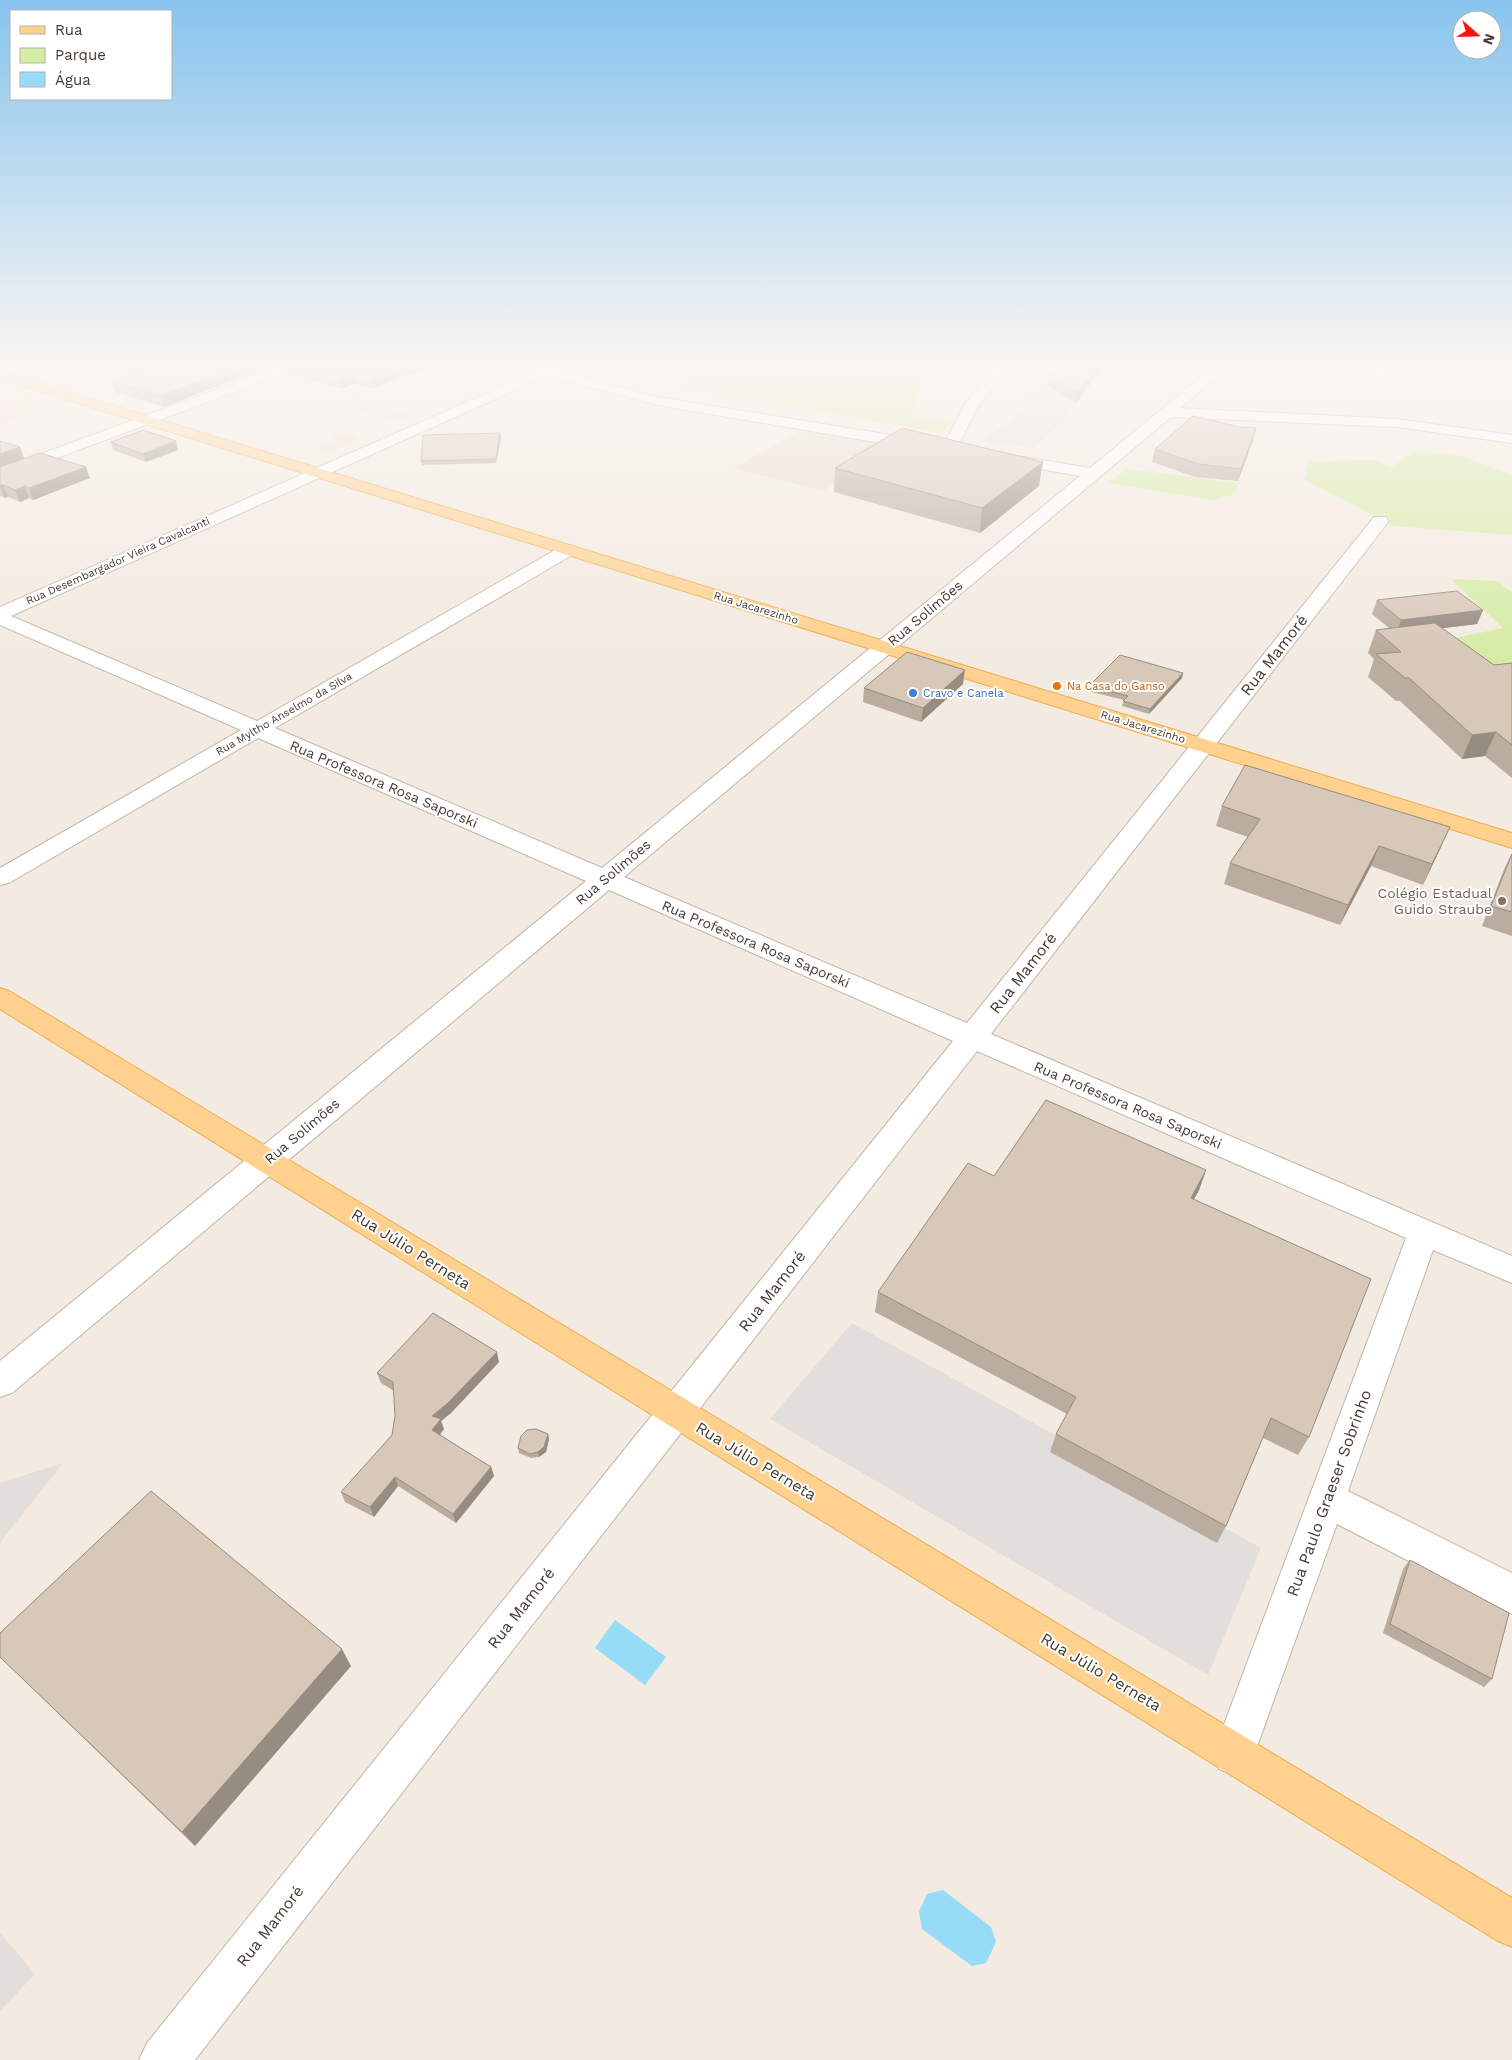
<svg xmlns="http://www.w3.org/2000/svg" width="1512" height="2060" viewBox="0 0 1512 2060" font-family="'Work Sans',sans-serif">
	<rect width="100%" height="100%" fill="#f3ebe1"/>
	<path fill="#e7dccf" d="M 803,429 L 844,437 L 891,445 L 823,491 L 734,468 Z"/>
	<g fill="#eedfc9">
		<path d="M 24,398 L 52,405 L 0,426 L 0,408 Z"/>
		<path d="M 354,398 L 414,414 L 399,421 L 337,405 Z"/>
		<path d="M 343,432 L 360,438 L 329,452 L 318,448 L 335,440 L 333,437 Z"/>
	</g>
	<g fill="#d5eca5">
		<path d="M 713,363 L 930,363 L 910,417 L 955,420 L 941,433 L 663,384 L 682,380 Z"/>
		<path d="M 1415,451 L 1462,456 L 1512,475 L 1512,535 L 1395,526 L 1304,480 L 1309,461 L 1373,460 L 1391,468 Z"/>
		<path d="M 1127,469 L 1238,483 L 1235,494 L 1212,500 L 1108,483 Z"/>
		<path d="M 1451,579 L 1497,581 L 1512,592 L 1512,685 L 1426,644 L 1503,628 Z"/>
	</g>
	<g fill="#e2dedb">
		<path d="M 1039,387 L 1050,388 L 1078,400 L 1063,421 L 1035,448 L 982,441 L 1010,421 Z"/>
		<path d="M 852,1323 L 1261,1548 L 1208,1675 L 770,1419 Z"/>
		<path d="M 63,1463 L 2,1540 L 0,1544 L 0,1483 Z"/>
		<path d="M 0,1933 L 35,1974 L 0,2011 Z"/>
	</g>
	<g fill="#96dbf7">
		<path d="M 615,1620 L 666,1657 L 645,1685 L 595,1648 Z"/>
		<path d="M 943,1890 L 991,1927 L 996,1942 L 986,1963 L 972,1966 L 922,1929 L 919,1912 L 927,1894 Z"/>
	</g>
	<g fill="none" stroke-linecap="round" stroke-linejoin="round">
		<g stroke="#c1b5a6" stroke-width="2">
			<g id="minor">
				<path d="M 289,363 L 307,363 L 305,366 L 0,479 L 0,469 Z"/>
				<path d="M 508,363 L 527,363 L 545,367 L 556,363 L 572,363 L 571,366 L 559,371 L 657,397 L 922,440 L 927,442 L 930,445 L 927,448 L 922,450 L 657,405 L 547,376 L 11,616 L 257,721 L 562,546 L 568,545 L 574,546 L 577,550 L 574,554 L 275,728 L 602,868 L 1080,476 L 1001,462 L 998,459 L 1001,456 L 1006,454 L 1090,468 L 1218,363 L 1233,363 L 1180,408 L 1397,419 L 1512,435 L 1512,443 L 1397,427 L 1171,417 L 624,877 L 967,1023 L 1374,517 L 1386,517 L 1388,521 L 1386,525 L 991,1034 L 1512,1256 L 1512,1283 L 1433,1250 L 1348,1491 L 1512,1573 L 1512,1614 L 1337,1524 L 1249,1769 L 1234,1775 L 1219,1769 L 1213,1754 L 1406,1238 L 977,1051 L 195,2060 L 139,2060 L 147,2043 L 953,1041 L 609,890 L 12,1393 L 0,1397 L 0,1361 L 586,881 L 258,738 L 9,883 L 0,885 L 0,868 L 241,730 L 0,625 L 0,607 L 533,373 L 509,366 Z"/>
				<path d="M 998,363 L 1012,363 L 979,405 L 954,453 L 944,453 L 941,450 L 965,404 Z"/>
				<path d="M 1266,363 L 1316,363 L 1417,371 L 1512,369 L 1512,377 L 1417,379 L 1273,367 Z"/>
			</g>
		</g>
		<g stroke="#efad52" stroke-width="2">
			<g id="major">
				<path d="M 0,371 L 1512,833 L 1512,848 L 0,379 Z"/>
				<path d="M 0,988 L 9,991 L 1512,1898 L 1512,1947 L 1496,1940 L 0,1009 Z"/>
			</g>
		</g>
		<use href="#minor" fill="#fff" fill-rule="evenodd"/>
		<use href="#major" fill="#ffd18e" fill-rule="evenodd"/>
	</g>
	<g fill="#baac9e">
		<path d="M 100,363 L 285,363 L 269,368 L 265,367 L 164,407 L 114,392 L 111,381 L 133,374 L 101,365 Z"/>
		<path d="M 287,363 L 440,363 L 372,388 L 356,383 L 342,389 L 289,374 Z"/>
		<path d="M 1068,363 L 1108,363 L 1093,380 L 1076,403 L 1047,386 L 1048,376 L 1061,368 L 1061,366 Z"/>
		<path d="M 1240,427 L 1256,428 L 1253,440 L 1238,481 L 1195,477 L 1152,462 L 1155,449 Z"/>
		<path d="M 501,437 L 496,463 L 422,465 L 421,461 Z"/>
		<path d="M 0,441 L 24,458 L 90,478 L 33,500 L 29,498 L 20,502 L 8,497 L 5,498 L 0,496 Z"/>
		<path d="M 176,441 L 178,450 L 146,462 L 113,450 L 111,442 Z"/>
		<path d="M 835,468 L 1039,486 L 980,533 L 834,492 Z"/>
		<path d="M 1377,600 L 1483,610 L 1477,624 L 1442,628 L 1494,665 L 1512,663 L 1512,778 L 1485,756 L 1462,759 L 1400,701 L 1396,701 L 1368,677 L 1374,659 L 1368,653 L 1376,630 L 1389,628 L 1372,614 Z"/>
		<path d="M 1183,673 L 1182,678 L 1149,714 L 1122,706 L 1124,700 L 1088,691 L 1089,686 Z"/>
		<path d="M 963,684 L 921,722 L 863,702 L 864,688 Z"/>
		<path d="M 1222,806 L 1441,847 L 1423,885 L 1371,866 L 1340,925 L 1224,884 L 1230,863 L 1248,837 L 1216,826 Z"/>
		<path d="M 1512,853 L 1512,936 L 1482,926 L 1505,867 Z"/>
		<path d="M 1206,1170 L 1199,1190 L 1194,1199 L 1309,1437 L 1298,1455 L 1263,1438 L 1226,1526 L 1217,1543 L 1050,1452 L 1056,1434 L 1067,1414 L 875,1312 L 878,1292 L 994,1176 Z"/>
		<path d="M 499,1362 L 451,1413 L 441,1421 L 444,1429 L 440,1435 L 491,1467 L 494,1476 L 456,1523 L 398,1486 L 374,1517 L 345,1502 L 341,1492 L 392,1435 L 395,1416 L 394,1391 L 381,1383 L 377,1373 Z"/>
		<path d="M 548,1434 L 549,1439 L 546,1452 L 539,1457 L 531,1458 L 519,1453 L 518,1448 Z"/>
		<path d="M 1410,1560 L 1492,1679 L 1484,1687 L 1383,1633 L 1403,1569 Z"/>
		<path d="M 0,1633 L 351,1666 L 195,1846 L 0,1657 Z"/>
	</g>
	<g fill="#978c81">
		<path d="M 249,363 L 264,363 L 265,367 L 164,407 L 161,396 Z"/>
		<path d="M 267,363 L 285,363 L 269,368 Z"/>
		<path d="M 403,363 L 440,363 L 372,388 L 370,375 Z"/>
		<path d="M 1101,363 L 1108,363 L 1093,380 L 1076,403 L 1078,393 L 1095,370 Z"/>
		<path d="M 353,370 L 356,383 L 342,389 L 339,375 Z"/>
		<path d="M 1256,428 L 1253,440 L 1238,481 L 1241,469 Z"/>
		<path d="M 500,433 L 501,437 L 496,463 L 496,459 Z"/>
		<path d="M 176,441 L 178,450 L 146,462 L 143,454 Z"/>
		<path d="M 20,447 L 24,458 L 0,467 L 0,454 Z"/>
		<path d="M 1043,462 L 1039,486 L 980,533 L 982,508 Z"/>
		<path d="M 86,467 L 90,478 L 33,500 L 29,488 Z"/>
		<path d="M 3,485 L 8,497 L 5,498 L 0,486 Z"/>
		<path d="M 25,486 L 29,498 L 20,502 L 15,490 Z"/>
		<path d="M 1483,610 L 1477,624 L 1396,634 L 1401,620 Z"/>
		<path d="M 965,670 L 963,684 L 921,722 L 923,708 Z"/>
		<path d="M 1183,673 L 1182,678 L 1149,714 L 1150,709 Z"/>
		<path d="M 1496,732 L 1485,756 L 1462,759 L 1472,735 Z"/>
		<path d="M 1450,827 L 1441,847 L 1423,885 L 1432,864 Z"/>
		<path d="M 1379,846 L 1371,866 L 1340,925 L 1348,905 Z"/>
		<path d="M 1206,1170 L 1199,1190 L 1184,1218 L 1191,1198 Z"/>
		<path d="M 497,1352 L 499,1362 L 451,1413 L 441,1421 L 444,1429 L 435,1440 L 432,1430 L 432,1416 Z"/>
		<path d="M 548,1434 L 549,1439 L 546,1452 L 539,1457 L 538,1452 Z"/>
		<path d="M 491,1467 L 494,1476 L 456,1523 L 453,1514 Z"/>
		<path d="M 395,1477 L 398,1486 L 374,1517 L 370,1507 Z"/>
		<path d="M 342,1649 L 351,1666 L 195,1846 L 182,1832 Z"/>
	</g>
	<g fill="#d8c8b8" stroke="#978c81">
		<path d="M 126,363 L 249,363 L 161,396 L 111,381 L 144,370 L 132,367 L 137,365 Z"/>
		<path d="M 293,363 L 403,363 L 370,375 L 353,370 L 339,375 Z"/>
		<path d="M 1068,363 L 1101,363 L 1095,370 L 1078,393 L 1048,376 L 1062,368 L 1061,366 Z"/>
		<path d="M 1193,416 L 1240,427 L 1256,428 L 1241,469 L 1198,464 L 1155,449 Z"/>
		<path d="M 902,428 L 1043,462 L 982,508 L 835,468 Z"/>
		<path d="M 143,430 L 176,441 L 143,454 L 111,442 Z"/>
		<path d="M 500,433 L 496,459 L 421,461 L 423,435 Z"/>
		<path d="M 0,441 L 20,447 L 0,454 Z"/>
		<path d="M 40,453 L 86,467 L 29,488 L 25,486 L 15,490 L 3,485 L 0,486 L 0,467 Z"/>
		<path d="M 1457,591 L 1483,610 L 1401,620 L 1377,600 Z"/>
		<path d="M 1435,623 L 1494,665 L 1512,663 L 1512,745 L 1496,732 L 1472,735 L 1409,678 L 1405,678 L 1376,654 L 1401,652 L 1376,630 Z"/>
		<path d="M 907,652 L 965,670 L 923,708 L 864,688 Z"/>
		<path d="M 1120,655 L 1183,673 L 1150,709 L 1123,701 L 1128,696 L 1089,686 Z"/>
		<path d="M 1245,765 L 1450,827 L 1432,864 L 1379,846 L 1348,905 L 1230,863 L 1260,819 L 1222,806 Z"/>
		<path d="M 1512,854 L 1512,912 L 1491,906 Z"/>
		<path d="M 1046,1100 L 1206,1170 L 1191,1198 L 1371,1279 L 1309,1437 L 1271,1418 L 1226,1526 L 1056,1434 L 1076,1397 L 878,1292 L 968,1163 L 994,1176 Z"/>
		<path d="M 433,1313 L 497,1352 L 448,1403 L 432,1416 L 441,1419 L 432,1430 L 491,1467 L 453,1514 L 395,1477 L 370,1507 L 341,1492 L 392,1435 L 395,1416 L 393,1382 L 377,1373 Z"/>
		<path d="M 536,1429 L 548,1434 L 544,1447 L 538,1452 L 530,1454 L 518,1448 L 521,1436 L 527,1430 Z"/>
		<path d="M 151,1491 L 342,1649 L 182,1832 L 0,1657 L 0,1633 Z"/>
		<path d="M 1410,1560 L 1509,1613 L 1492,1679 L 1390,1624 Z"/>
	</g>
	<linearGradient id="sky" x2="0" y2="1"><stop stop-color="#87c4ee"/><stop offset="0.56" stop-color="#faf6f2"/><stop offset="1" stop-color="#faf6f2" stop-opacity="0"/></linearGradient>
	<rect width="1512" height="651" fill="url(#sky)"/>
	<circle fill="#e8710a" stroke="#fff" stroke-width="2" cx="1057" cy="686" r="5"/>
	<circle fill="#3f7fe0" stroke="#fff" stroke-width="2" cx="913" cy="693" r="5"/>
	<circle fill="#8d6e63" stroke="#fff" stroke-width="2" cx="1502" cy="901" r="5"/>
	<g text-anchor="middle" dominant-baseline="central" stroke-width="4" stroke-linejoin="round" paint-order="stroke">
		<g font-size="11" fill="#443b31" stroke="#fff">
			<text transform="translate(118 561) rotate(-24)">Rua Desembargador Vieira Cavalcanti</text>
			<text transform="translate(756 608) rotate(17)">Rua Jacarezinho</text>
			<text transform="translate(284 714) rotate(-30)">Rua Myltho Anselmo da Silva</text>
			<text transform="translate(1143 727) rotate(17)">Rua Jacarezinho</text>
		</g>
		<g font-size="11" fill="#c56008" stroke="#fff" text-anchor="start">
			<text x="1067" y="686">Na Casa do Ganso</text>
		</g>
		<g font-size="11" fill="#366cbe" stroke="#fff" text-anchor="start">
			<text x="923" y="693">Cravo e Canela</text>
		</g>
		<g font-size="14" fill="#443b31" stroke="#fff">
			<text transform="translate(925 613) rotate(-40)">Rua Solimões</text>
			<text transform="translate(384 784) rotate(23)">Rua Professora Rosa Saporski</text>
			<text transform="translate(613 872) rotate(-40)">Rua Solimões</text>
			<text transform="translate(756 944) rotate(23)">Rua Professora Rosa Saporski</text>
			<text transform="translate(1128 1105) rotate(23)">Rua Professora Rosa Saporski</text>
			<text transform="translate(302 1131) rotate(-40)">Rua Solimões</text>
		</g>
		<g font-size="14" fill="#785e54" stroke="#fff" text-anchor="end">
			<text x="1492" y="893">Colégio Estadual<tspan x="1492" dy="16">Guido Straube</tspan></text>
		</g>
		<g font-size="16" fill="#443b31" stroke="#fff">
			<text transform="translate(1274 655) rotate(-52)">Rua Mamoré</text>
			<text transform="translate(1023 973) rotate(-52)">Rua Mamoré</text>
			<text transform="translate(411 1249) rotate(32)">Rua Júlio Perneta</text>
			<text transform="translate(772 1291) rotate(-52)">Rua Mamoré</text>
			<text transform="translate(756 1461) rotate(31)">Rua Júlio Perneta</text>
			<text transform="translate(1329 1493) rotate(-70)">Rua Paulo Graeser Sobrinho</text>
			<text transform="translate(521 1608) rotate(-52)">Rua Mamoré</text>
			<text transform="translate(1101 1672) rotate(31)">Rua Júlio Perneta</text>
			<text transform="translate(270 1926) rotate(-52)">Rua Mamoré</text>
		</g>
	</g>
	<rect x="10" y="10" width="162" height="90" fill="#ffffff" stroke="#b4b1ad"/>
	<rect x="20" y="26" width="25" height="8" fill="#ffd18e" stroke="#b4b1ad"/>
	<text x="55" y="35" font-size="15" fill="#443b31">Rua</text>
	<rect x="20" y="48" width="25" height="15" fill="#d5eca5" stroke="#b4b1ad"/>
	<text x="55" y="60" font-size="15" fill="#443b31">Parque</text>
	<rect x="20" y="72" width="25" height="15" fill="#96dbf7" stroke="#b4b1ad"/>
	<text x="55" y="85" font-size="15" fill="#443b31">Água</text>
	<g transform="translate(1477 35) rotate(110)"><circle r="24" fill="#ffffff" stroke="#b4b1ad"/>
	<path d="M0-4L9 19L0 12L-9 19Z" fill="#ff120c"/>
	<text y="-8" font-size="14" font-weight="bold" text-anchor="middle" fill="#443b31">N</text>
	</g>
</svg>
